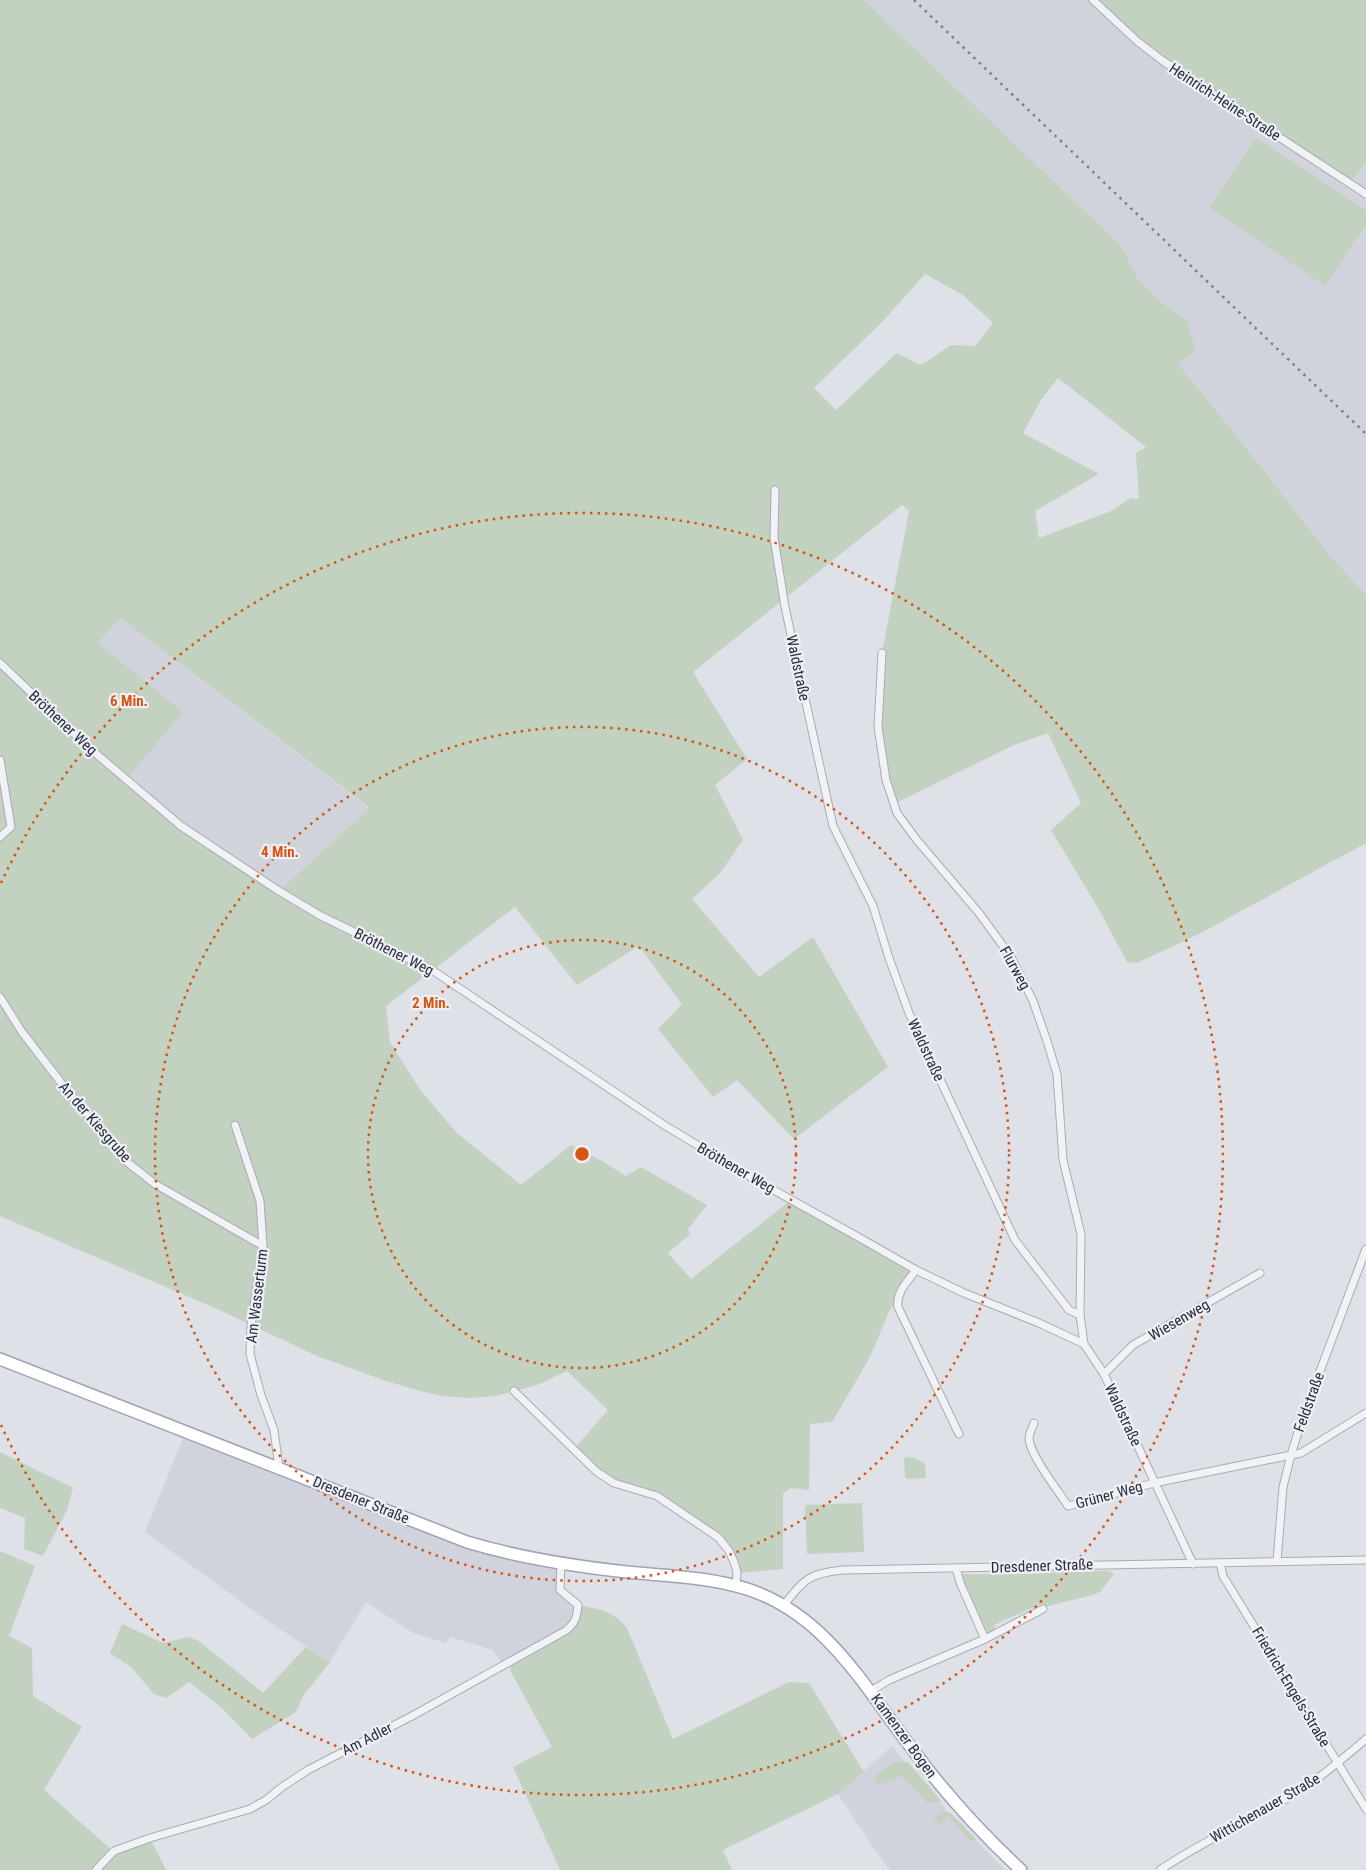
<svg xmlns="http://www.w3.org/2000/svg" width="1366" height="1870" viewBox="0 0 1366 1870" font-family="'Roboto Condensed',sans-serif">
	<rect width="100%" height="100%" fill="#dfe1e8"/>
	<g fill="#d1d3dc">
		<path d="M 864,0 L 1092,0 L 1349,183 L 1366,162 L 1366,595 L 1332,558 L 1237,436 L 1178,364 L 1196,350 L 1187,321 L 1156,298 L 1138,279 L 1124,251 L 1113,238 Z"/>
		<path d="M 120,618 L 370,809 L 279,891 L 181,826 L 126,780 L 98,643 Z"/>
		<path d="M 185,1433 L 439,1533 L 561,1565 L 559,1590 L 578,1605 L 572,1626 L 503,1665 L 493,1650 L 451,1637 L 445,1643 L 413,1633 L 366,1602 L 330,1662 L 265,1619 L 145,1532 Z"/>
		<path d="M 892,1746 L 948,1812 L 1005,1870 L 890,1870 L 880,1857 L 838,1794 Z"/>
	</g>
	<g fill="#c2d1c0" fill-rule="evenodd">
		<path d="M 0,0 L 864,0 L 1113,238 L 1124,251 L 1138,279 L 1156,298 L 1187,321 L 1196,350 L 1178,364 L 1237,436 L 1332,558 L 1366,595 L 1366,843 L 1199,934 L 1137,963 L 1127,962 L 1101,913 L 1051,830 L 1081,803 L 1048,733 L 1014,745 L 894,804 L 878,727 L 882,653 L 909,511 L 902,505 L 693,672 L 747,759 L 715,785 L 743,840 L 720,873 L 692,899 L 759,977 L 813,937 L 888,1067 L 794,1139 L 737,1080 L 713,1097 L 658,1029 L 682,1004 L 639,946 L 577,985 L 515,907 L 386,1006 L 390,1042 L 421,1091 L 456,1132 L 521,1185 L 571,1145 L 604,1162 L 626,1176 L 641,1167 L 707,1205 L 688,1229 L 690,1234 L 668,1253 L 691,1279 L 791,1200 L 916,1270 L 897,1303 L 891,1307 L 869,1359 L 832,1422 L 810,1424 L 809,1490 L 791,1488 L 783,1494 L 783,1569 L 737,1573 L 719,1538 L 657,1496 L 614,1483 L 574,1449 L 608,1410 L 567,1371 L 537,1385 L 496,1396 L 468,1398 L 443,1396 L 420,1391 L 383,1380 L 317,1356 L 215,1308 L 0,1216 ZM 925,274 L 963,295 L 993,323 L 975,346 L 951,345 L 921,365 L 897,353 L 836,410 L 814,388 L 883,321 ZM 1058,378 L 1146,447 L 1136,453 L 1139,499 L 1131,498 L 1109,512 L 1039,538 L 1035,511 L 1099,474 L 1023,433 L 1041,400 ZM 120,618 L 370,808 L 279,891 L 181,826 L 126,780 L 183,712 L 98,643 Z"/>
		<path d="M 1093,0 L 1366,0 L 1366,162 L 1349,183 L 1163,61 Z"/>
		<path d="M 1256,138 L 1366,211 L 1366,224 L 1325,286 L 1209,208 Z"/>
		<path d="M 0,1452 L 73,1488 L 67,1510 L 43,1556 L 24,1549 L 25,1518 L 0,1508 Z"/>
		<path d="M 906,1457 L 915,1458 L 925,1464 L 926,1476 L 925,1478 L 909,1479 L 905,1477 L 904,1459 Z"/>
		<path d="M 862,1503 L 864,1552 L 807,1554 L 805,1505 Z"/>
		<path d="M 0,1551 L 35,1566 L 9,1636 L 32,1648 L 33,1696 L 82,1727 L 44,1790 L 114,1852 L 150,1838 L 166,1870 L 0,1870 Z"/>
		<path d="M 1109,1571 L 1114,1574 L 1101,1591 L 1096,1594 L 1044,1607 L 1041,1604 L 994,1625 L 996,1630 L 991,1633 L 987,1633 L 966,1587 L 962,1574 C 1011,1575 1060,1572 1109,1571 Z"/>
		<path d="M 578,1605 C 600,1609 613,1611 627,1628 L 673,1739 L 789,1682 L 809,1683 L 864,1772 L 838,1794 L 723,1850 L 732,1870 L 560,1870 L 513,1767 L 552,1747 L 510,1670 L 511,1661 L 572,1626 Z"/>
		<path d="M 122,1624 L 163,1643 L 188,1637 L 199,1641 L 263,1693 L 306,1647 L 330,1662 L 303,1696 L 296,1712 L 252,1739 L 223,1709 L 189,1682 L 166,1698 L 154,1694 L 131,1667 L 110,1653 Z"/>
		<path d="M 902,1762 L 908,1762 L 941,1801 L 927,1803 L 902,1776 L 880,1784 L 875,1781 L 876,1775 L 893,1763 Z"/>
		<path d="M 945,1812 L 951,1813 L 976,1839 L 971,1842 L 948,1816 L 939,1824 L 933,1817 Z"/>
	</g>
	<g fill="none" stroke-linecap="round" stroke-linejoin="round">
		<g stroke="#a8abb5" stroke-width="9">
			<g id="minor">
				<path d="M 1093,0 L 1137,41 L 1163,61 L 1366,194"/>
				<path d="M 775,490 L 774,538 L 785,607 L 833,826 L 873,906 L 889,958 L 909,1013 L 1015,1240 L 1069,1310 L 1080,1315 L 1084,1344 L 1104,1374 L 1193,1564"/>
				<path d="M 882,653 L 878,727 L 886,780 L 897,813 L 916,839 L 979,913 L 1011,957 L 1033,1001 L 1047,1041 L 1057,1074 L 1063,1160 L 1081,1234 L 1080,1315"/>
				<path d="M 0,663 L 87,746 L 181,826 L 279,891 L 321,916 L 432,970 L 664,1125 L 752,1178 L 860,1238 L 916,1270 L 964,1293 L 1039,1323 L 1084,1344"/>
				<path d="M 0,760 L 11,827 L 0,837"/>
				<path d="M 0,997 L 22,1032 L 62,1084 L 127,1162 L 155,1184 L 263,1246"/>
				<path d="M 235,1125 L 260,1201 L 263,1246 L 251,1325 L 250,1354 L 261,1395 L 274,1430 L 279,1468"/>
				<path d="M 916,1270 C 908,1281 896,1292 898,1307 L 959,1434"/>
				<path d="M 1104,1374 L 1133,1345 L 1260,1273"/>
				<path d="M 514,1391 L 597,1472 L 614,1483 L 657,1496 L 719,1538 L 729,1551 L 734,1562 L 737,1572 L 736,1586"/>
				<path d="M 1034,1423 C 1033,1427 1029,1433 1029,1438 C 1029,1454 1059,1492 1068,1506 L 1154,1483 L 1301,1453 L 1366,1413"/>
				<path d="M 1277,1561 L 1283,1487 L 1291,1455 L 1302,1419 L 1366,1249"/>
				<path d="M 1220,1563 L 1223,1576 L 1366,1809"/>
				<path d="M 956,1569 L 961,1585 L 985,1639"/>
				<path d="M 784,1605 C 804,1579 810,1573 843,1570 L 1366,1560"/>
				<path d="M 871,1691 L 889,1680 L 985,1639 L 1043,1609"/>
				<path d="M 96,1870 L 114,1851 L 150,1838 L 250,1809 L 266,1800 L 282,1787 L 308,1770 L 412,1716 L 565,1631 C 575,1624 577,1617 578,1605 L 560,1590 L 561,1564"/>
				<path d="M 1160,1870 C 1204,1840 1254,1819 1299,1791 C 1323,1776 1345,1757 1366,1739"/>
			</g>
		</g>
		<g stroke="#9ea4b3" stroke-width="14">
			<path id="primary" d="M 0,1359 L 467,1542 C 520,1558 572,1566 627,1572 C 668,1576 711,1577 750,1590 C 826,1616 864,1686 910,1746 C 943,1791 980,1832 1021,1870"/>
		</g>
		<use href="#minor" stroke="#f1f2f6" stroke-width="7"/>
		<use href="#primary" stroke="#fff" stroke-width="11"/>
		<path stroke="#787e91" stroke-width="2.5" stroke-dasharray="2.5 5" stroke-linecap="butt" d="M 914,0 L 1366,434"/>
	</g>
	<g fill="none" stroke="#d55511" stroke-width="2.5" stroke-dasharray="2.5 5">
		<circle cx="582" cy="1154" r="214"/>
		<circle cx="582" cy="1154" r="427"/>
		<path d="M1 883A641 641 0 1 1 1 1425"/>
	</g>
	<g text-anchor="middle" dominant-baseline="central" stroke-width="4.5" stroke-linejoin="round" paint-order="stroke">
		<g font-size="15" fill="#282d3e" stroke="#eef0f5">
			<text transform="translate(1225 102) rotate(33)">Heinrich-Heine-Straße</text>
			<text transform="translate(798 668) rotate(78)">Waldstraße</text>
			<text transform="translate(63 723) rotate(43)">Bröthener Weg</text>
			<text transform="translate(394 952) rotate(27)">Bröthener Weg</text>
			<text transform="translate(1015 968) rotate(61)">Flurweg</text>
			<text transform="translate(926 1050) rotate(65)">Waldstraße</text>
			<text transform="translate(95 1122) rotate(49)">An der Kiesgrube</text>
			<text transform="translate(736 1168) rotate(30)">Bröthener Weg</text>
			<text transform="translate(257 1296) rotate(-83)">Am Wasserturm</text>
			<text transform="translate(1179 1320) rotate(-30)">Wiesenweg</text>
			<text transform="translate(1309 1402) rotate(-70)">Feldstraße</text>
			<text transform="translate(1123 1415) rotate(65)">Waldstraße</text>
			<text transform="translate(1109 1495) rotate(-15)">Grüner Weg</text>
			<text transform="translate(361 1500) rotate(22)">Dresdener Straße</text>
			<text transform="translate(1042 1566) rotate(-2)">Dresdener Straße</text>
			<text transform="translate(1291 1687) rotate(59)">Friedrich-Engels-Straße</text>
			<text transform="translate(904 1736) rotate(54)">Kamenzer Bogen</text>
			<text transform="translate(367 1739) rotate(-27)">Am Adler</text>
			<text transform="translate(1265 1808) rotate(-30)">Wittichenauer Straße</text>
		</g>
	</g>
	<circle cx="582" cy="1154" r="8" fill="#d55511" stroke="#eef0f5" stroke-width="2.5"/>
	<g font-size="15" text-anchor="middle" font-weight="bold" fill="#d55511" stroke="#eef0f5" stroke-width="4.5" stroke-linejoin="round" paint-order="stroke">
		<text x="129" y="706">6 Min.</text>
		<text x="280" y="857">4 Min.</text>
		<text x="431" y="1008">2 Min.</text>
	</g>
</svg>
